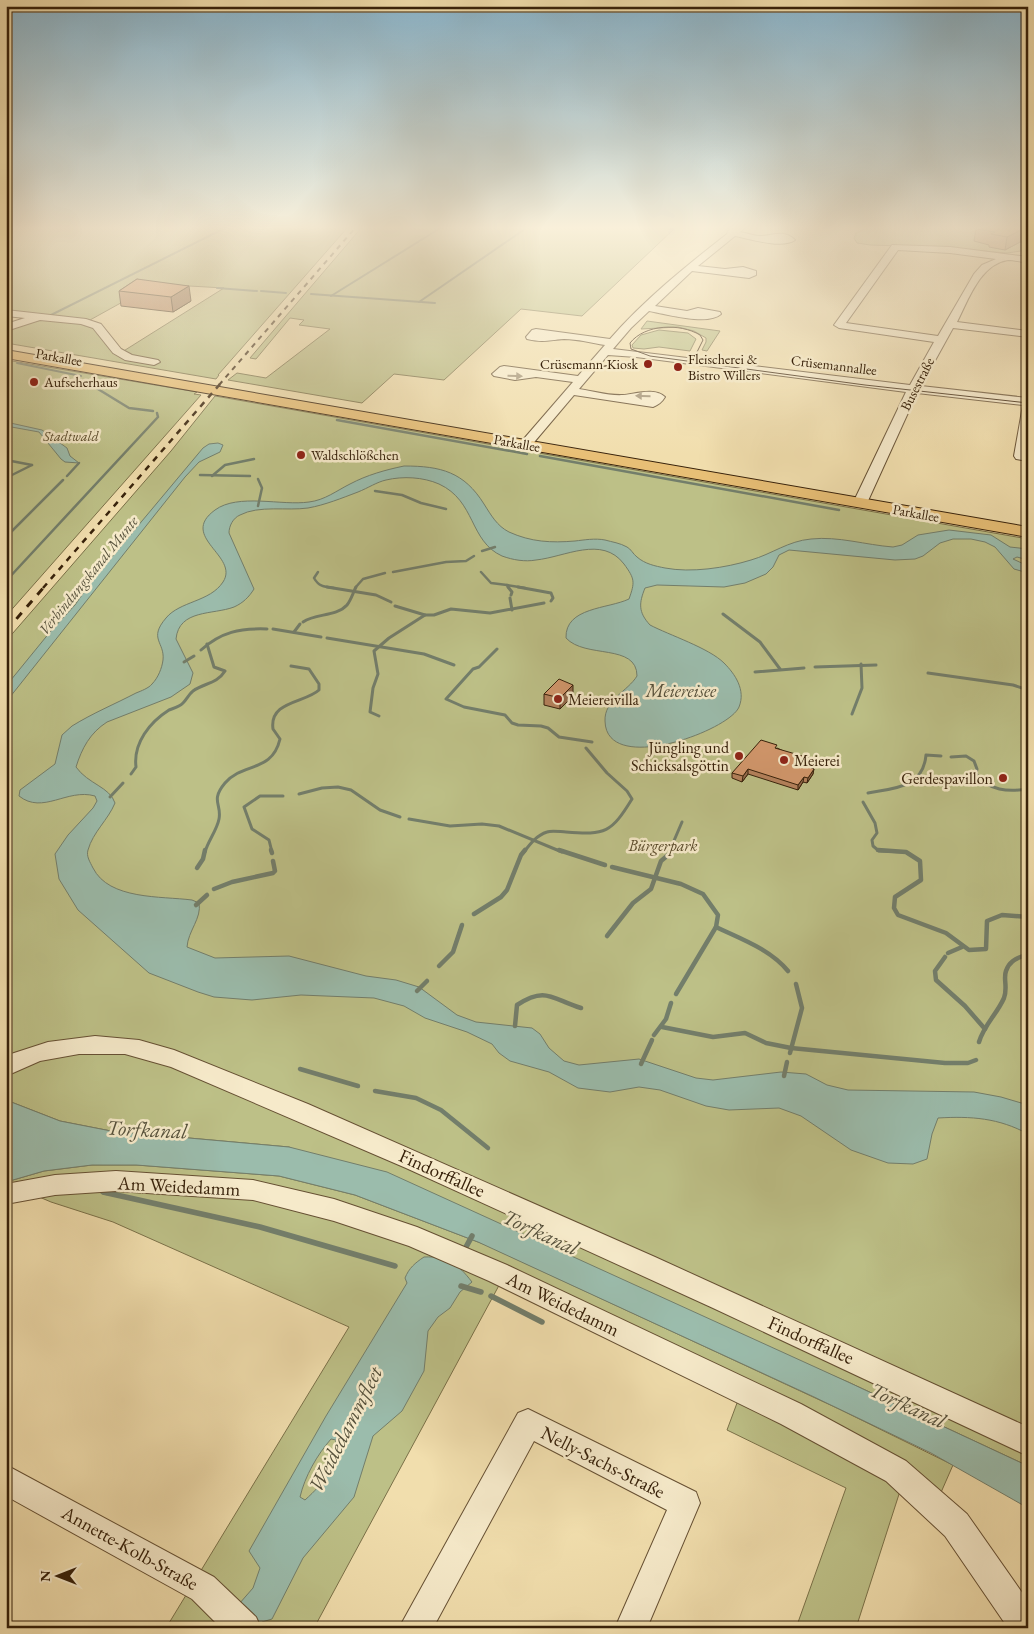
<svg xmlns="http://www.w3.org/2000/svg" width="1034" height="1634" viewBox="0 0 1034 1634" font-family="'EB Garamond',serif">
	<rect width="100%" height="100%" fill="#f1dead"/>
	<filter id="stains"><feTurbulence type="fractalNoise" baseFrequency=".004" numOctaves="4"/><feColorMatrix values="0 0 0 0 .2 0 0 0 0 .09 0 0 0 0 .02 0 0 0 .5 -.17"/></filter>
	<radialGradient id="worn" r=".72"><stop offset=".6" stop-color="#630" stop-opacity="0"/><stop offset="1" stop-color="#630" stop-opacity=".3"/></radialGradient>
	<g fill="#bdc087" stroke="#7a7048">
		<path d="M 6,227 L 348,227 L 218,375 L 219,375 L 216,379 L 6,343 L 6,331 L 36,321 L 52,319 L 78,322 L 95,329 L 113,351 L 127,359 L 154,364 L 158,361 L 131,357 L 122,352 L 224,288 L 155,284 L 90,320 L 6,312 Z"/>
		<path d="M 362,227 L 657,227 L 674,229 L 582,316 L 521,309 L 444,380 L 394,374 L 362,403 L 228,380 L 237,373 L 266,378 L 330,329 L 299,325 L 304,320 L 290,318 L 256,359 L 250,358 Z"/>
		<path d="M 869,227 L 1028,227 L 1028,250 L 1007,253 L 935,247 L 870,245 L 857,243 L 854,238 L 856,233 Z"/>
		<path d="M 647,321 L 720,331 L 707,351 L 702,350 L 706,342 L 706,338 L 694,331 L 678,327 L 641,329 Z"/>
		<path d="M 659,330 L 688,333 L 696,339 L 690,351 L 659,347 L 644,349 L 633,348 L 632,345 L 641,335 Z"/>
		<path d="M 6,360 L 197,392 L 194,394 L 201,395 L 6,616 Z"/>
		<path d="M 215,396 L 1028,539 L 1028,1466 L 848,1382 L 289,1147 L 111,1131 L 60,1121 L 6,1100 L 6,641 L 171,451 Z"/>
		<path d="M 92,1165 L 137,1165 L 279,1176 L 355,1195 L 486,1245 L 839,1409 L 953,1465 L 939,1497 L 506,1270 L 252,1187 L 6,1190 L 6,1182 L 44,1171 Z"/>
		<path d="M 113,1187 L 256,1198 L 325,1213 L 503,1278 L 314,1628 L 166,1628 L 349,1327 L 113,1222 L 51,1202 L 30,1193 Z"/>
		<path d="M 740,1395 L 901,1488 L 856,1628 L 796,1628 L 846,1488 L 727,1430 Z"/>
	</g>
	<g fill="#9bbcac" stroke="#737e6b" fill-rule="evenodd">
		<path d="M 6,422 L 42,430 L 67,448 L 70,456 L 79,463 L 65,462 L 61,459 L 39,432 L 6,426 Z"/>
		<path d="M 218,443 L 223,445 L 220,452 L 199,462 L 185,477 L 6,702 L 6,686 L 50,632 L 75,605 L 91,582 L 203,448 L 209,444 Z"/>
		<path d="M 404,466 C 441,466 464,472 484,504 C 491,515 497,526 509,532 C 531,542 551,543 575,541 C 584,540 595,538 605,540 C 612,542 620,543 627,547 C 631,549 633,554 637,557 C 645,564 655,566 665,568 C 691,573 725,568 751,560 C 772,554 788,541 811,539 C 838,536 866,545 893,547 L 902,545 L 918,535 L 949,530 L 991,535 L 1010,547 L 1028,549 L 1028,560 L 1017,557 L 1013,559 L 1028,566 L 1028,573 L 1014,569 L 995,547 L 985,542 L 971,539 L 953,539 L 940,543 L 923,556 L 915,559 L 895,560 L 789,550 L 779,555 L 773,567 L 766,574 L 745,583 L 724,587 L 657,585 L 645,588 C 639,603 638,612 650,625 C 669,635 709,648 724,663 C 735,674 746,690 739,707 C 729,731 606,776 605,721 C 604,700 628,691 637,676 C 637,643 585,659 566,638 C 565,607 608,609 629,599 C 635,582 635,579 624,564 C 602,535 565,557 536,560 C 525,562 513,560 502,556 C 469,541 476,501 439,484 C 423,477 403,476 386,480 C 377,482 368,488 358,492 C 342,498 325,505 308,508 C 287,511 259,505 240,515 C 233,518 229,526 229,533 L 254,589 C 249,597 243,603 234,607 C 213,615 179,609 176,639 L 193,673 L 190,684 L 171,697 L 107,722 C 90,733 82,748 76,767 C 88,784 110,787 115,803 C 108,820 93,832 88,850 C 86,856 90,862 93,868 C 109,900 161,896 192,900 L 199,903 C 202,918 188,931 187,947 L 215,958 L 289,956 L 366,976 L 396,980 L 419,987 L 457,1015 L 476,1022 L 532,1028 L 540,1034 L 549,1048 L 564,1061 L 579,1065 L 639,1059 L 696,1078 L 713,1080 L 781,1072 L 806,1074 L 827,1085 L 848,1090 L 974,1092 L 1001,1097 L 1028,1105 L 1028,1134 C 999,1118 971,1116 938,1118 L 932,1134 L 927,1159 L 913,1164 L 888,1163 L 851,1150 L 801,1116 L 779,1108 L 729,1110 L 706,1106 L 660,1090 L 639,1087 L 610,1092 L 578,1088 L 549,1072 L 510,1061 L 499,1053 L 492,1044 L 467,1032 L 425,1018 L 404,1006 L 374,998 L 301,995 L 252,1000 L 214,997 L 198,992 L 149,973 L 78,910 L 59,879 L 55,854 L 68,835 L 93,808 L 97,801 L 95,796 C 67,788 43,815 19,796 L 20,790 L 55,764 L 62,735 L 72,726 C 93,713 115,704 136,693 C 141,691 149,688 152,684 C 158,678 162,668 163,660 C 165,642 148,639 166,618 C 180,601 210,602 223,582 C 240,556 178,537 215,510 C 238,493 282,506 309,502 C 325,500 336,491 350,484 C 367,475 385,470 404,466 Z"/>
		<path d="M 6,1100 L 60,1121 L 111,1131 L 289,1147 L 387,1172 L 848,1382 L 1028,1466 L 1028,1508 L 931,1453 L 812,1396 L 478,1242 L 355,1195 L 279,1176 L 136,1165 L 92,1165 L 44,1171 L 6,1182 Z"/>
		<path d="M 424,1257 C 448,1256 458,1264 472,1282 L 460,1292 L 450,1308 L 438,1317 L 428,1331 L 424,1371 L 402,1411 L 373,1436 L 354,1497 L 303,1558 L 272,1619 L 262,1622 L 258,1628 L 218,1628 L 253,1588 L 260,1568 L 249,1551 L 326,1416 L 407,1283 L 405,1278 C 409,1268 415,1263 424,1257 ZM 331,1439 L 336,1440 C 334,1469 325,1482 305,1500 L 300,1497 C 305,1476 317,1455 331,1439 Z"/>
	</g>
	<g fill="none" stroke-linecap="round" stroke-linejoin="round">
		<g stroke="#737e6b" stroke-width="2">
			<path d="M 655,227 L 671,229"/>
			<path d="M 217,288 L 257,291"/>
			<path d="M 261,291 L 286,293"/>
			<path d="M 311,294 L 435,303"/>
			<path d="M 331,296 L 442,227"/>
			<path d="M 419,302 L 525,229"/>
			<path d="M 51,315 L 227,227"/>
			<path d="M 17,363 L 81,376"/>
		</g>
		<g stroke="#737e6b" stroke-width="2.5">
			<path d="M 93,386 L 129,408 L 153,411"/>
			<path d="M 337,420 L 527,454"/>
			<path d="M 540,456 L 839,510"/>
			<path d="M 6,460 L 32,465"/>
			<path d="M 200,475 L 250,476"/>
			<path d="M 67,476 L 79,463"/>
			<path d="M 212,476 L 225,465 L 254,459"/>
			<path d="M 6,478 L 32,465"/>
			<path d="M 258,479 L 262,488 L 258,506"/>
			<path d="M 375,491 L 402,495 L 421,503 L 446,509"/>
			<path d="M 6,537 L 63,480"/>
			<path d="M 482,551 L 495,547"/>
			<path d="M 318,572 L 314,578 C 319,587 325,587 334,588"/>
			<path d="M 393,572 L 446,562 L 466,561 L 474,556"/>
			<path d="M 481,572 L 491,583 L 507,585 L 509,588"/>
			<path d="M 6,581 L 158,417 L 157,413"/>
			<path d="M 507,585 L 525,588"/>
			<path d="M 355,588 L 363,579 L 385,573"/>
		</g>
		<g stroke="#737e6b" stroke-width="3">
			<path d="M 327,587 L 376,595 L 391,602"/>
			<path d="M 508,587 L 512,592 L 511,595"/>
			<path d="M 518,587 L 551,593 L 553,598 L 551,601"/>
			<path d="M 510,598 L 512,610"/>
			<path d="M 395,606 L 425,615"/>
			<path d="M 723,614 L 760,642 L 780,669"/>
			<path d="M 303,622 C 316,613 336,617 347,605 C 351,600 353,593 356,587"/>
			<path d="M 273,629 L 321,637"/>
			<path d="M 294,632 L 300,624"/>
			<path d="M 327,638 L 424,654 L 454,665"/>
			<path d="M 497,649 L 479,667 L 473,669 L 446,699 L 464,707 L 505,715 L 512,723 L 518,725 L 541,726 L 548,728 L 559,737 L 592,742"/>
			<path d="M 201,650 C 221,632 240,628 267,629"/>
			<path d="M 184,662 L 194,656"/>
			<path d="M 815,667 L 876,665"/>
			<path d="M 755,672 L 804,668"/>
			<path d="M 928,673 L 1013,685 L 1028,690"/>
			<path d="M 852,714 L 862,688 L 861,664"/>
			<path d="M 379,716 L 370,712 L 373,688 L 378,674 L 374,651 L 389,638 L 425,615 L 434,615 L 451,609 L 490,613 L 544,603"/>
			<path d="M 951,757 L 966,756 L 974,761 L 977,769 L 976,774 C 989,791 1008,792 1028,789"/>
			<path d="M 131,774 L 136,767 C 133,743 150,722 169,710 C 174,708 179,707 183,703 C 187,699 189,694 193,691 C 204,683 217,684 225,671 L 214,667 L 207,644"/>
			<path d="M 868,793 C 895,788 923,788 926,755 L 941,756"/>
			<path d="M 299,794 L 322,788 L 338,787 L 351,790 L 380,810 L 400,817"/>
			<path d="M 110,797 L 123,783"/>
			<path d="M 863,802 L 875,823 L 877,833 L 872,840 L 873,846 L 879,851 L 906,852"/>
			<path d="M 409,819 L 450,826 L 482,824 L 499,826 L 562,852"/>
			<path d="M 205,852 C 208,841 217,830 219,819 C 222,804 210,801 225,783 C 243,762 272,773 280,739 L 273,729 C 269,701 305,703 319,690 L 319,684 L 309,669 L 291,666"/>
			<path d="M 272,852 L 269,840 L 252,829 L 244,807 L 260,796 L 283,796"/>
			<path d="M 524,852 C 530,844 537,835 547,832 C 552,830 561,832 566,832 C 606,835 611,833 632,799 L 627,791 L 607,773 L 586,748"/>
			<path d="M 673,852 L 673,843 L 682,822"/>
		</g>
		<g stroke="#737e6b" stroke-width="4.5">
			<path d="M 271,850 L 272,853"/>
			<path d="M 559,850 L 605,865"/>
			<path d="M 878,850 L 906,852 L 920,861 L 921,880 L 895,897 L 894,908 L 898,915 L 946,933 L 969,950 L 986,949 L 987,921 L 1002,915 L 1028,917"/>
			<path d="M 612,867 L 681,884 L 703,894 L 718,915 L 716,927 L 676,994"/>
			<path d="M 197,868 L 203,859 L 205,850"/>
			<path d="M 214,889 L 232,882 L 273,873 L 275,871 L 273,861"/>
			<path d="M 196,905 L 207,895"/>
			<path d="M 474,914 L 501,897 L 507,890 L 521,855 L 525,850"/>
			<path d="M 716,927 C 741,939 770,949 788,971"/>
			<path d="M 607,936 L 633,903 L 651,889 L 661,861 L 674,850"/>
			<path d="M 948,953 L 962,947"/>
			<path d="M 945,957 L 935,971 L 936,980 L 965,1006 L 985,1029"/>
			<path d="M 439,966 L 453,952 L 462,925"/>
			<path d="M 417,991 L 427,981"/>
			<path d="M 515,1026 L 517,1005 C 546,986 552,999 581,1008"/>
			<path d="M 662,1027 L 713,1037 L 745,1033 L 766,1043 L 791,1048 L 945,1063 L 968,1063 L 976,1060"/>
			<path d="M 654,1035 L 666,1019 L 671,1003"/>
			<path d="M 979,1042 C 984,1025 997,1014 1004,998 C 1008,988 1003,978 1006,971 C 1009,962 1015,959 1023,956"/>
			<path d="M 790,1053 L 802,1008 L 796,984"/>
			<path d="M 641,1064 L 652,1040"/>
			<path d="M 300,1069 L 358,1086"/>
			<path d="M 784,1076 L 787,1062"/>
			<path d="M 375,1091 L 416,1098 L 441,1110 L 488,1148"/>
			<path d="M 103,1192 L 107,1193"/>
		</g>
		<g stroke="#737e6b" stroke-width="5.5">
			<path d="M 103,1192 L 260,1227 L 395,1266"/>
			<path d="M 466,1247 L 472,1236"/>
			<path d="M 461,1286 L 481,1292"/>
			<path d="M 491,1296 L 542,1322"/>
		</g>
		<g stroke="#665033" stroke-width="2">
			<g id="minor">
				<path d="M 735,227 L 745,227 L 740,232 C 747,233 754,236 760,236 C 773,236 784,229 795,240 C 783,249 749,239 735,236 L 698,266 L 725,269 L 743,267 L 756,271 L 756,275 L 749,278 L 692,271 L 655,306 L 687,311 L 698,308 L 720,312 L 721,314 C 708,326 666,314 649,311 L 631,328 L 613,349 L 910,385 L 934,342 L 839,328 L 834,325 L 892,245 L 950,247 L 1028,257 L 1028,263 C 1022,262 1014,260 1008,260 C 980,264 968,301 957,322 L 1028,331 L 1028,337 L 953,328 L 921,386 L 1028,398 L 1028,461 L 1016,459 L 1014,456 L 1023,405 L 917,393 L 867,503 L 865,506 L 855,506 L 853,503 L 906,392 L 636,357 L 608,355 L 579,389 C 593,391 609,396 623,395 C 635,394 655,387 665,397 C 662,402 658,405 653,407 L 574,395 L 530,447 L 522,447 L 520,444 L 522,441 L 573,382 L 536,377 L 515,380 L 494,376 L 492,374 L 500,367 L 504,366 L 578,376 L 605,345 C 592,343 577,339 564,339 C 549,340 544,343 527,339 L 526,337 L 532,330 L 536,329 L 610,339 C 644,300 686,266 727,234 L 728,231 ZM 898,250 L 950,253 L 996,259 L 982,265 L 974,274 L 938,336 L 846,323 Z"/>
				<path d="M 6,310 L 86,319 L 101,324 L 121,349 L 132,355 L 158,360 L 160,362 L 154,365 L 125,360 L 113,353 L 93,328 L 81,324 L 40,320 L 6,331 L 6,324 L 25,318 L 6,316 Z"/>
				<path d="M 95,1036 L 139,1040 L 174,1050 L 308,1104 L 655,1257 L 1028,1427 L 1028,1456 L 713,1308 L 406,1168 L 171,1067 L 125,1054 L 79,1054 L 40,1061 L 6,1076 L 6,1056 L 11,1054 L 48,1042 Z"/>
				<path d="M 116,1171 L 253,1180 L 334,1199 L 417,1227 L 507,1265 L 801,1404 L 906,1461 L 967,1514 L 1028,1601 L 1028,1628 L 1008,1628 L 945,1536 L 886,1481 L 781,1424 L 489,1281 L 409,1246 L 334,1221 L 253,1200 L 116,1191 L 55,1195 L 6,1204 L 6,1184 L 55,1175 Z"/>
				<path d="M 528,1409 L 696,1492 L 700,1503 L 647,1628 L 615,1628 L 667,1510 L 534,1441 L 433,1628 L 399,1628 L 518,1413 Z"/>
				<path d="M 6,1465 L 214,1577 L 256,1617 L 261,1628 L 221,1628 L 192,1599 L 6,1496 Z"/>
			</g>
		</g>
		<g stroke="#37210a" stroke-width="2">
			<path id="major" d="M 6,350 L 1028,527 L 1028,537 L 6,358 Z"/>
		</g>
		<use href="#minor" fill="#f6eaca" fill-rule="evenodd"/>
		<use href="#major" fill="#e8bf76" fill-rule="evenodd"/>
		<path stroke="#37210a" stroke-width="1" d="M 722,365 L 702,359 L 696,354 L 703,340 L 700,335 C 680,323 645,324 630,343 L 631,349 L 650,356 L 865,385 L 1028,403"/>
		<path stroke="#37210a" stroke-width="2" stroke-dasharray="5 5" stroke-linecap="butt" d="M 219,385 L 356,227"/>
		<path stroke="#37210a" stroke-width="2.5" stroke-dasharray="6 6" stroke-linecap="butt" d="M 43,588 L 220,384"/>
		<path stroke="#37210a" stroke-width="3" stroke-dasharray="8 8" stroke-linecap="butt" d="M 6,631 L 44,587"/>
	</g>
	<g fill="#b5825d" stroke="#37210a">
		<path d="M 1028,227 L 1028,243 L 1020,242 L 1005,250 L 989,247 L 989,245 L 974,241 L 976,229 Z"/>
		<path d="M 137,279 L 191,301 L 173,312 L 121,306 L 119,291 Z"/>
		<path d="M 544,694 L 573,696 L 560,709 L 544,705 Z"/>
		<path d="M 777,748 L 815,766 L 813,768 L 813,774 L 807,783 L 803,782 L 798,790 L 748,774 L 742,782 L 732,778 L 732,773 Z"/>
	</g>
	<g fill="#936a4c" stroke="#37210a">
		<path d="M 1023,229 L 1020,242 L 1005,250 L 1007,237 Z"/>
		<path d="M 189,286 L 191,301 L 173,312 L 171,297 Z"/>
		<path d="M 573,685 L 573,696 L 560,709 L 560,698 Z"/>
		<path d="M 816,760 L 815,766 L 810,773 L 811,768 Z"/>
		<path d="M 748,769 L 748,774 L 742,782 L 743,776 Z"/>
		<path d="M 814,769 L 813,774 L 807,783 L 808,778 Z"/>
		<path d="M 804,777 L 803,782 L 798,790 L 798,785 Z"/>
	</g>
	<g fill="#d2976c" stroke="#37210a">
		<path d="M 979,227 L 1028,227 L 1028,230 L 1023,229 L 1007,237 L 991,234 L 995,232 L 976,229 Z"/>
		<path d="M 137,279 L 189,286 L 171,297 L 119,291 Z"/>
		<path d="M 559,679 L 573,685 L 560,698 L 544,694 Z"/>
		<path d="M 761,740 L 777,745 L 775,748 L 816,760 L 811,768 L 814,769 L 808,778 L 804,777 L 798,785 L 748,769 L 743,776 L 732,773 Z"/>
	</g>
	<defs><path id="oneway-solid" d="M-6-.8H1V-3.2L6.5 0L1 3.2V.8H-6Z" transform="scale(1.25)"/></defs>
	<g fill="#a09074">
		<use href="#oneway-solid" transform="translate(515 376) rotate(2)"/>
		<use href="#oneway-solid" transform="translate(643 396) rotate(-179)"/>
	</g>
	<linearGradient id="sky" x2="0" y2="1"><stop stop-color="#89b7d0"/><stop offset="0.5" stop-color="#f9f0da"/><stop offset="1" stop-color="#f9f0da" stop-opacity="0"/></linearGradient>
	<rect width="1034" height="456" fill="url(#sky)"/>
	<g fill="#8f2418" stroke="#f6eaca" stroke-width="2">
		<circle cx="648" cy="364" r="5"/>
		<circle cx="678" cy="367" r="5"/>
		<circle cx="34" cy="382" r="5"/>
		<circle cx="301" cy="455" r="5"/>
		<circle cx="558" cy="699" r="5"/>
		<circle cx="739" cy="756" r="5"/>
		<circle cx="784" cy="760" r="5"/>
		<circle cx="1003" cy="778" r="5"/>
	</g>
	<g text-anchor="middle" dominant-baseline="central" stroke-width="5" stroke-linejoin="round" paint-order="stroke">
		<g font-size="14" fill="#37210a" stroke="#f6eaca">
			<text transform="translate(59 357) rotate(10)">Parkallee</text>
			<text transform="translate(834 365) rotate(7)">Crüsemannallee</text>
			<text transform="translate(917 384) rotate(-63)">Busestraße</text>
			<text transform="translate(517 443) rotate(10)">Parkallee</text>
			<text transform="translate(916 513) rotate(10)">Parkallee</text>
		</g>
		<g font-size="14" fill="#37210a" stroke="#f6eaca" text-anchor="start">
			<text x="688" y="359">Fleischerei &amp;<tspan x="688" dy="16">Bistro Willers</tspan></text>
			<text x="638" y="364" text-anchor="end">Crüsemann-Kiosk</text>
			<text x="44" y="382">Aufseherhaus</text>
			<text x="311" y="455">Waldschlößchen</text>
		</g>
		<g font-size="14" font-style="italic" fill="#584929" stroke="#f6eaca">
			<text x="71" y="436">Stadtwald</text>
		</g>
		<g font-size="15" font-style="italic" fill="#55503b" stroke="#f6eaca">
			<text transform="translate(88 575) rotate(-51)">Verbindungskanal Munte</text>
		</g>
		<g font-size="16" fill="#37210a" stroke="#f6eaca" text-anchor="start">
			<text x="568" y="699">Meiereivilla</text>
			<text x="729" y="747" text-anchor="end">Jüngling und<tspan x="729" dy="18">Schicksalsgöttin</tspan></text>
			<text x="794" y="760">Meierei</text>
			<text x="993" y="778" text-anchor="end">Gerdespavillon</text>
		</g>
		<g font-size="16" font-style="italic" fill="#584929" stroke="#f6eaca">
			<text x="663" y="845">Bürgerpark</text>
		</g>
		<g font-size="18" font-style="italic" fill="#55503b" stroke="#f6eaca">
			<text x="681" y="690">Meiereisee</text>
		</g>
		<g font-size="19" fill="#37210a" stroke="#f6eaca">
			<text transform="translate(442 1173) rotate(24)">Findorffallee</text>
			<text transform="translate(179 1186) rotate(3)">Am Weidedamm</text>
			<text transform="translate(563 1304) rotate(26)">Am Weidedamm</text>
			<text transform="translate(811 1340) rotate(24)">Findorffallee</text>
			<text transform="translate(603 1462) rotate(27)">Nelly-Sachs-Straße</text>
			<text transform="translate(130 1548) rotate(29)">Annette-Kolb-Straße</text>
		</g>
		<g font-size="21" font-style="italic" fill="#55503b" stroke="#f6eaca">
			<text transform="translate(147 1129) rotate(3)">Torfkanal</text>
			<text transform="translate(541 1232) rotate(25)">Torfkanal</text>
			<text transform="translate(908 1405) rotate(25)">Torfkanal</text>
			<text transform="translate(345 1429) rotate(-63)">Weidedammfleet</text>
		</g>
	</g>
	<rect width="1034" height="1634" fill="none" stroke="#f1dead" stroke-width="25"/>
	<rect x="8" y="8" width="1019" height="1619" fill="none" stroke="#37210a" stroke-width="2.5"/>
	<rect x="12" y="12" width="1009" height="1609" fill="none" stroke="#37210a"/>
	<g transform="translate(58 1576) rotate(270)" stroke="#f6eaca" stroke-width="4" paint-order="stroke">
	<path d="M0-4L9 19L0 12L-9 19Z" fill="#37210a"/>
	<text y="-8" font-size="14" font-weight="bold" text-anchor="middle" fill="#37210a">N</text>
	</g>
	<rect width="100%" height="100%" filter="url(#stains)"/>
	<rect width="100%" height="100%" fill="url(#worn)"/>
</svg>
